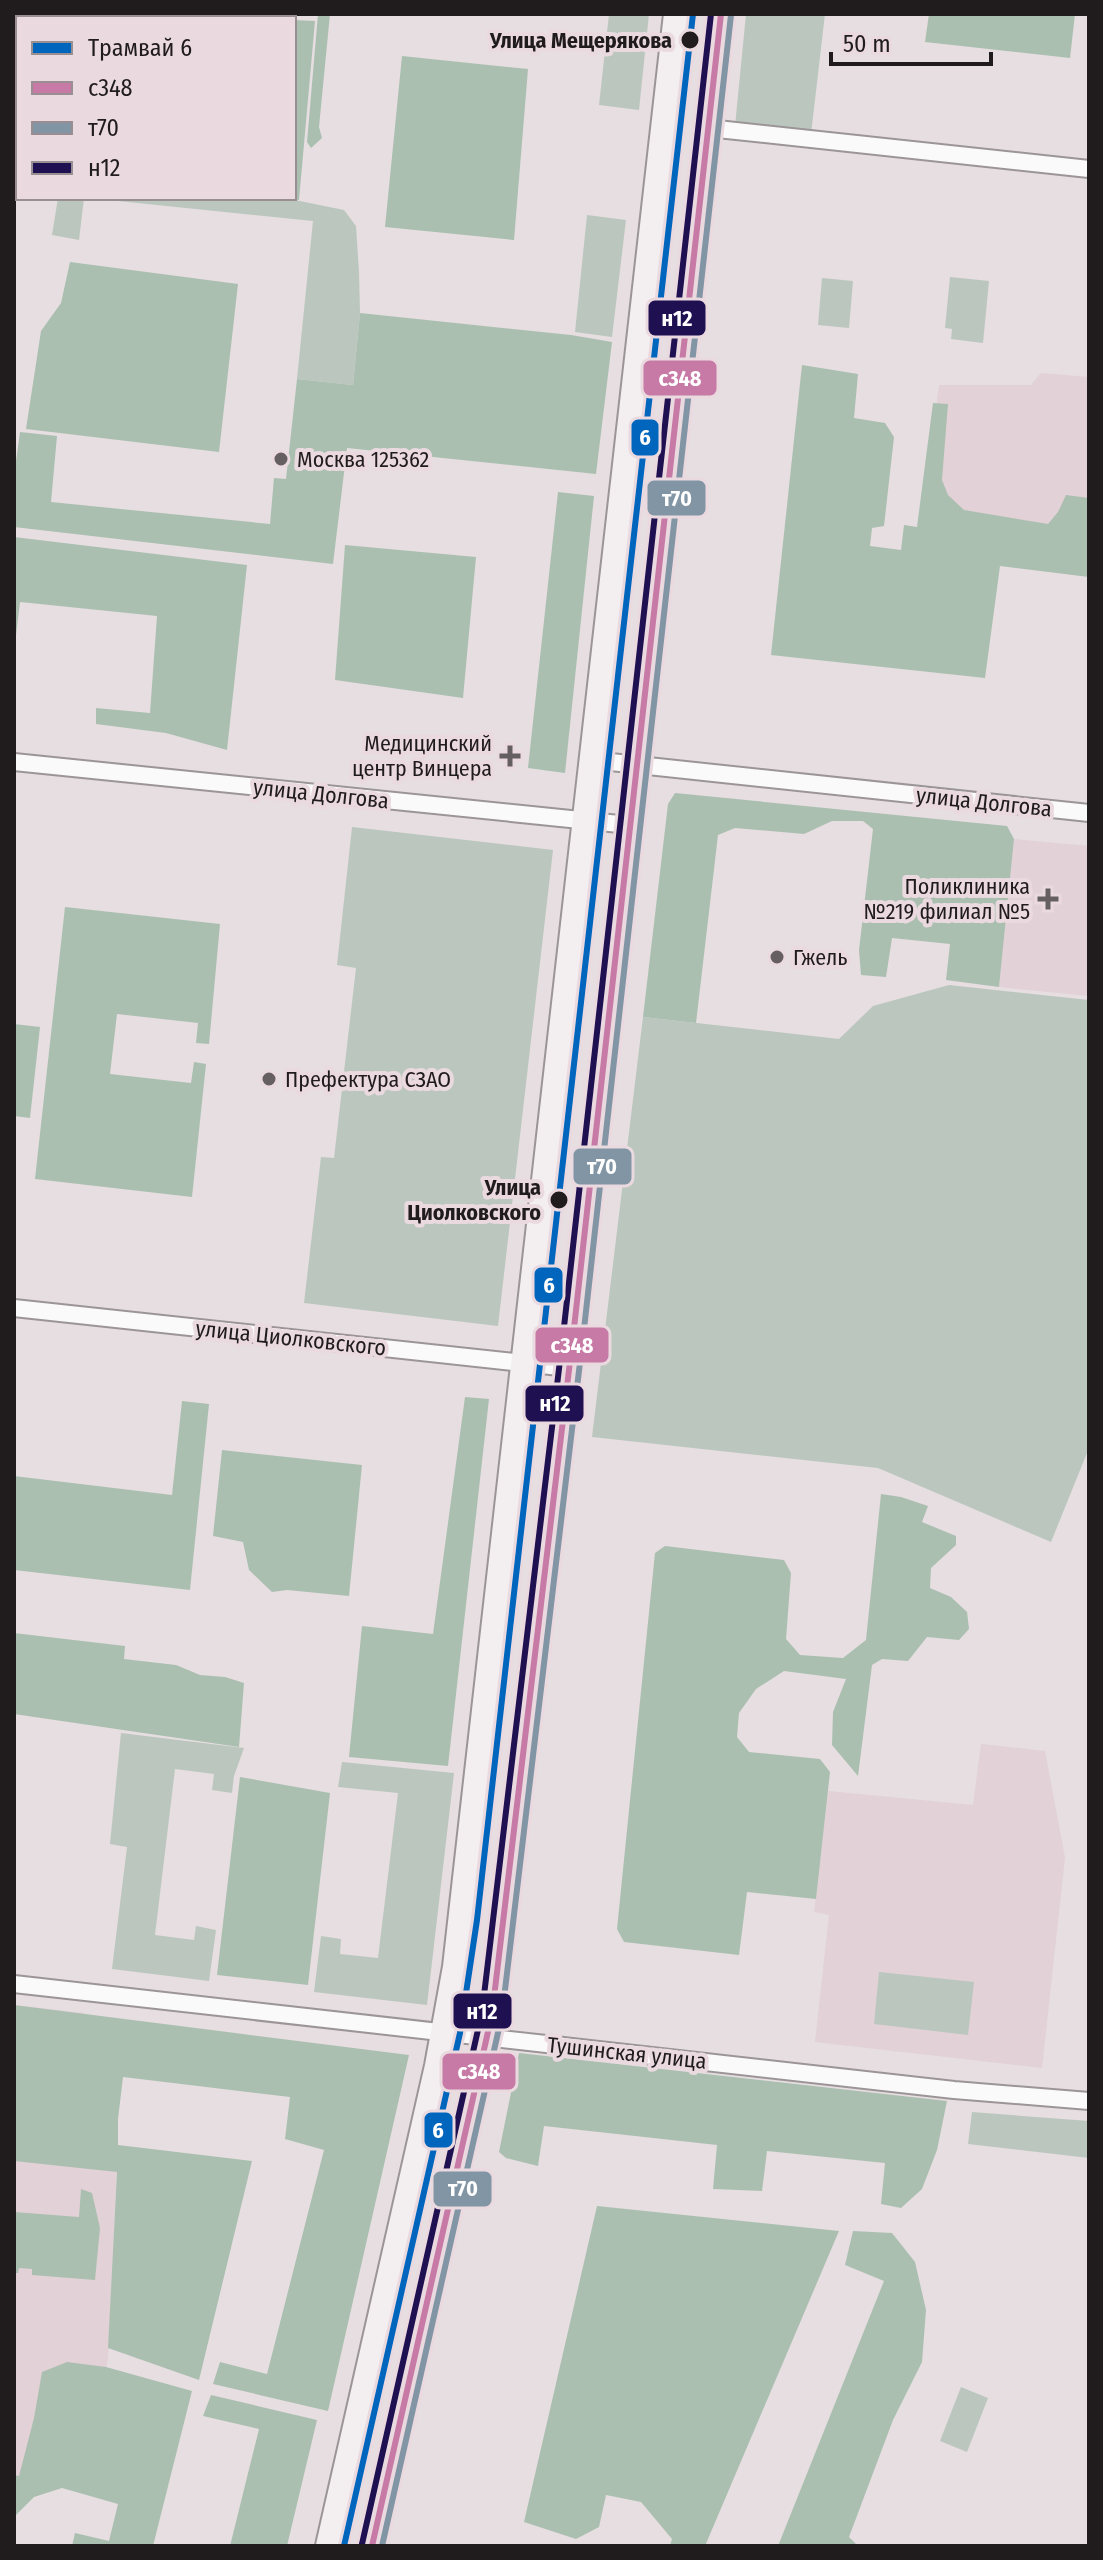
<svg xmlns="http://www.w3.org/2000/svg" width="1103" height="2560" viewBox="0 0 1103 2560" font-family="'Fira Sans Condensed',sans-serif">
	<rect width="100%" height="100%" fill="#e6dee1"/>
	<g fill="#e2d1d7">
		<path d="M 1041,373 L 1089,377 L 1089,577 L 902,552 L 921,528 L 939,385 L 1031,385 Z"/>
		<path d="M 1014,839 L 1089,846 L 1089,996 L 999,987 Z"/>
		<path d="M 981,1744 L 1045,1751 L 1065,1858 L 1042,2068 L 815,2042 L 829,1915 L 814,1912 L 828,1791 L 973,1805 Z"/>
		<path d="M 14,2005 L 84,2013 L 118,2145 L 108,2360 L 90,2433 L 14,2496 Z"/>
	</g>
	<g fill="#bbc7be">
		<path d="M 609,14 L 649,14 L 639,110 L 599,105 Z"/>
		<path d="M 746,14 L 825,14 L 811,134 L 735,126 Z"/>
		<path d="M 58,198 L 84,198 L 79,240 L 52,235 Z"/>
		<path d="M 89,198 L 285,198 L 344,210 L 356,226 L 359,272 L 360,313 L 353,385 L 297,379 L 313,221 Z"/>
		<path d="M 587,215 L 626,220 L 612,337 L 575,332 Z"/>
		<path d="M 950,277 L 989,281 L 983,343 L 951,339 L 952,329 L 945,328 Z"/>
		<path d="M 822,278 L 853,281 L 849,328 L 818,325 Z"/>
		<path d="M 352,827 L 553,850 L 498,1326 L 304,1303 L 321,1157 L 334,1158 L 356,968 L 337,965 Z"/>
		<path d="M 949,985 L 1089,1000 L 1089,1448 L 1051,1542 L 878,1468 L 592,1437 L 643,1017 L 839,1039 L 873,1006 Z"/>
		<path d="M 121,1733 L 244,1748 L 234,1776 L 232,1793 L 212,1790 L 214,1774 L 175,1769 L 155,1935 L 194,1940 L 196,1926 L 216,1930 L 209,1981 L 112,1969 L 127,1847 L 110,1844 Z"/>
		<path d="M 342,1762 L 454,1773 L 427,2005 L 314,1992 L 321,1936 L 341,1939 L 340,1954 L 378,1958 L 398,1793 L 338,1787 Z"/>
		<path d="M 879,1972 L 974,1982 L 968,2035 L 874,2024 Z"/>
		<path d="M 972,2112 L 1089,2121 L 1089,2158 L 968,2144 Z"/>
		<path d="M 961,2387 L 988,2398 L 967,2452 L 940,2441 Z"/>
	</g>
	<g fill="#abbfb1">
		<path d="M 318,14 L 330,14 L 319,127 L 322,138 L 311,148 L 307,142 Z"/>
		<path d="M 929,14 L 1075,14 L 1070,58 L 925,42 Z"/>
		<path d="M 294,20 L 315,21 L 299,200 L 285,198 L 294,198 Z"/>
		<path d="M 402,56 L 528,69 L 514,240 L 385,227 Z"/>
		<path d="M 70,262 L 238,284 L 219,452 L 26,429 L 41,331 L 61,303 Z"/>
		<path d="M 360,313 L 571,335 L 612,342 L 596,474 L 347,448 L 333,564 L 14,527 L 14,476 L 20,432 L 57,436 L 51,502 L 270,524 L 274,478 L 286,479 L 297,379 L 353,385 Z"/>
		<path d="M 802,365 L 858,374 L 854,418 L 885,423 L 894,437 L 884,526 L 872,528 L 870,546 L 901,550 L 904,525 L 917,527 L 933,403 L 948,404 L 942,480 L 948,495 L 964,510 L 1048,524 L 1058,512 L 1066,495 L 1089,498 L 1089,577 L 1000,566 L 985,678 L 771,655 Z"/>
		<path d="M 558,492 L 594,496 L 565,773 L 528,768 Z"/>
		<path d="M 14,537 L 247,565 L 227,750 L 166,733 L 96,724 L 96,708 L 150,713 L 157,616 L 20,602 L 14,652 Z"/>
		<path d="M 345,545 L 476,557 L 463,698 L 335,680 Z"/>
		<path d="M 675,793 L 1007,826 L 1014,839 L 999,987 L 946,980 L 950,944 L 892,938 L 886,977 L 861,975 L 859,950 L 873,829 L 863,821 L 832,821 L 804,834 L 735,828 L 718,835 L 696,1023 L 643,1017 L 668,804 Z"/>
		<path d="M 65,907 L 220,924 L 209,1044 L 196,1043 L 198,1023 L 117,1014 L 110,1074 L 191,1083 L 194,1062 L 206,1064 L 192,1197 L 35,1179 Z"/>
		<path d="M 14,1024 L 40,1027 L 30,1118 L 14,1116 Z"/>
		<path d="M 465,1397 L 489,1399 L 448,1766 L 349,1757 L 362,1626 L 433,1634 Z"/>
		<path d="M 182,1401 L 209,1404 L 190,1590 L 14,1570 L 14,1476 L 172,1495 Z"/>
		<path d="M 222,1450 L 362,1465 L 349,1596 L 287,1590 L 272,1592 L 249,1570 L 243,1542 L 213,1536 Z"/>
		<path d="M 881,1494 L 901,1497 L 928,1506 L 922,1522 L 956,1536 L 956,1545 L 931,1568 L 930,1588 L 951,1597 L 967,1612 L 969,1629 L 959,1640 L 927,1637 L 908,1661 L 882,1659 L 872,1665 L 858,1776 L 832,1745 L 833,1712 L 846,1679 L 784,1671 L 756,1689 L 739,1713 L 737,1737 L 749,1752 L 820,1759 L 830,1772 L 816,1899 L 747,1892 L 739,1955 L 624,1942 L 617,1929 L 655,1553 L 665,1546 L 784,1560 L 791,1573 L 786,1639 L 800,1655 L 843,1658 L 866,1640 Z"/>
		<path d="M 14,1633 L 125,1646 L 124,1659 L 176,1665 L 200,1675 L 225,1677 L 244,1683 L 239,1747 L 14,1714 Z"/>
		<path d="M 240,1777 L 330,1793 L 308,1985 L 217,1975 Z"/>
		<path d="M 14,2005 L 409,2055 L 328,2411 L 213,2384 L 220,2362 L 267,2374 L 324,2150 L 285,2139 L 290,2097 L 123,2077 L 118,2119 L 118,2145 L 252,2161 L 199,2380 L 108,2348 L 117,2172 L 14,2161 Z"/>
		<path d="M 519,2053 L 947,2101 L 937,2150 L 922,2189 L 901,2208 L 881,2204 L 885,2163 L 767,2151 L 762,2191 L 713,2189 L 717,2145 L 544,2126 L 538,2166 L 506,2158 L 499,2152 Z"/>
		<path d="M 81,2189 L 92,2193 L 100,2228 L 95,2280 L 32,2275 L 32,2269 L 19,2268 L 18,2273 L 14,2273 L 14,2212 L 79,2217 Z"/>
		<path d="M 597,2206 L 839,2231 L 705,2546 L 670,2546 L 672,2539 L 641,2502 L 606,2495 L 599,2527 L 576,2539 L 524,2522 Z"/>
		<path d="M 853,2231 L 892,2233 L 915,2262 L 926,2310 L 922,2362 L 893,2420 L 849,2537 L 858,2546 L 778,2546 L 884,2281 L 845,2265 Z"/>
		<path d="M 67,2362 L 106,2367 L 192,2391 L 153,2546 L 72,2546 L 75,2533 L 109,2541 L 118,2504 L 62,2488 L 34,2497 L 16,2515 L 14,2527 L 14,2475 L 19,2476 L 34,2418 L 42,2372 Z"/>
		<path d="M 211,2395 L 317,2420 L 287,2546 L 230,2546 L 259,2429 L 203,2416 Z"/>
	</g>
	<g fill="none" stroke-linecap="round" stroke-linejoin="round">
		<g stroke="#9b9597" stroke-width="20">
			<g id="street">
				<path d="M 708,128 L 1089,169"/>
				<path d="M 592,760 L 1089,813"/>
				<path d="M 14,762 L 629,825"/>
				<path d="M 14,1308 L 569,1368"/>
				<path d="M 14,1984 L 954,2090 L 1089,2101"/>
			</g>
		</g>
		<g stroke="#9b9597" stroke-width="28">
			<g id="secondary">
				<path d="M 328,2546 L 437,2066 L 455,1967 L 676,14"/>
				<path d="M 372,2546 L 492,2014 L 574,1328 L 721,14"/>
			</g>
		</g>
		<use href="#street" stroke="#fbfafa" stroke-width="16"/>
		<use href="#secondary" stroke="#f3eef0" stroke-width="24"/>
		<g stroke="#eadae0" stroke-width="12">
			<path id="bus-1" d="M 372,2546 L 492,2014 L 574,1328 L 721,14"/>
		</g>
		<g stroke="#eadae0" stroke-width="12">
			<path id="bus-2" d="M 382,2546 L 502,2015 L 584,1329 L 731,15"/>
		</g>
		<g stroke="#eadae0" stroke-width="12">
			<path id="bus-3" d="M 362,2544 L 482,2012 L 564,1327 L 711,14"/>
		</g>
		<use href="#bus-1" stroke="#c77aa5" stroke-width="6"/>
		<use href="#bus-2" stroke="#8195a5" stroke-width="6"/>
		<use href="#bus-3" stroke="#1f1051" stroke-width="6"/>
		<g stroke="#eadae0" stroke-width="12">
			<path id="tram-1" d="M 344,2546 L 460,2033 L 477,1920 L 693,14"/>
		</g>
		<use href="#tram-1" stroke="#0065bd" stroke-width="6"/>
	</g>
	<g fill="#201b1d" stroke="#eadae0" stroke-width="3">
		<circle cx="690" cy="40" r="10"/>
		<circle cx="559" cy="1200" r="10"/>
	</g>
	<g fill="#655f62" stroke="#eadae0" stroke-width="3">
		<circle cx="281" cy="459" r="8"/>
		<path d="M506 744h8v8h8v8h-8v8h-8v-8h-8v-8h8z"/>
		<path d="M1044 887h8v8h8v8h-8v8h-8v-8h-8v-8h8z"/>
		<circle cx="777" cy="957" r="8"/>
		<circle cx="269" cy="1079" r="8"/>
	</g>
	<g text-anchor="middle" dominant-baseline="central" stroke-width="8" stroke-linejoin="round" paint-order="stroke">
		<g font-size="22" font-weight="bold" fill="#201b1d" stroke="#eadae0" text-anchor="end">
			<text x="672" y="40">Улица Мещерякова</text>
			<text x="541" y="1187">Улица<tspan x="541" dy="25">Циолковского</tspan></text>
		</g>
		<g font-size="22" fill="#201b1d" stroke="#eadae0" text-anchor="start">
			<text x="297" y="459">Москва 125362</text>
			<text x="492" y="743" text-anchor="end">Медицинский<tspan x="492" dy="25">центр Винцера</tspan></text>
			<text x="1030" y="886" text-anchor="end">Поликлиника<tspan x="1030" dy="25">№219 филиал №5</tspan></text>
			<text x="793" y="957">Гжель</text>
			<text x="285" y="1079">Префектура СЗАО</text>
		</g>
		<g font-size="22" fill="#201b1d" stroke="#eadae0">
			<text transform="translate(321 794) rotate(6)">улица Долгова</text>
			<text transform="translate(984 802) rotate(6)">улица Долгова</text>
			<text transform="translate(291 1338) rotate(6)">улица Циолковского</text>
			<text transform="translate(627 2053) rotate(6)">Тушинская улица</text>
		</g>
	</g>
	<g stroke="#eadae0" stroke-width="3">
		<rect x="647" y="299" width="60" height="38" rx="8" fill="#1f1051"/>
		<rect x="642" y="359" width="76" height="38" rx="8" fill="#c77aa5"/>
		<rect x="630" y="418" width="30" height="39" rx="8" fill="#0065bd"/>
		<rect x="646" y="479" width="61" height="38" rx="8" fill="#8195a5"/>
		<rect x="572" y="1147" width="61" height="39" rx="8" fill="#8195a5"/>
		<rect x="533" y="1266" width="31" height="38" rx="8" fill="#0065bd"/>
		<rect x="534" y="1326" width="76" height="38" rx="8" fill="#c77aa5"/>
		<rect x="524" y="1384" width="61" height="39" rx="8" fill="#1f1051"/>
		<rect x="452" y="1992" width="61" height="38" rx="8" fill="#1f1051"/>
		<rect x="441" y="2052" width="76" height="39" rx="8" fill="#c77aa5"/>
		<rect x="423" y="2111" width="31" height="38" rx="8" fill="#0065bd"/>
		<rect x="432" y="2170" width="61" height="38" rx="8" fill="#8195a5"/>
	</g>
	<g font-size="22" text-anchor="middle" font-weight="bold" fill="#fff">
		<text x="677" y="326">н12</text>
		<text x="680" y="386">с348</text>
		<text x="645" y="445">6</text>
		<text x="677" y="506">т70</text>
		<text x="602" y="1174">т70</text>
		<text x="549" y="1293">6</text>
		<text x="572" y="1353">с348</text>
		<text x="555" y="1411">н12</text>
		<text x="482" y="2019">н12</text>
		<text x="479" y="2079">с348</text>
		<text x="438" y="2138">6</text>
		<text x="463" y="2196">т70</text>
	</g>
	<rect width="1103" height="2560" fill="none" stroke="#201b1d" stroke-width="32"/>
	<rect x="16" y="16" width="280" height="184" fill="#eadae0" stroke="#998e92" stroke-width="2"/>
	<rect x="32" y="42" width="40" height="12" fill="#0065bd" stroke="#998e92" stroke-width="2"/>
	<text x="88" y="56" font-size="24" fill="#201b1d">Трамвай 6</text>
	<rect x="32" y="82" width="40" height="12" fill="#c77aa5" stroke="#998e92" stroke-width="2"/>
	<text x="88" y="96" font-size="24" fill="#201b1d">с348</text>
	<rect x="32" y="122" width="40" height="12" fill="#8195a5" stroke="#998e92" stroke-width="2"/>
	<text x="88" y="136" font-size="24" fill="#201b1d">т70</text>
	<rect x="32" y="162" width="40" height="12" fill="#1f1051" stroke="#998e92" stroke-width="2"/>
	<text x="88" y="176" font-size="24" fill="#201b1d">н12</text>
	<path d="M831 52v12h160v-12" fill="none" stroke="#201b1d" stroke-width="4"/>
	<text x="843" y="52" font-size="24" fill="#201b1d" stroke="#eadae0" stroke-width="6" paint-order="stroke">50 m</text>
</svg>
